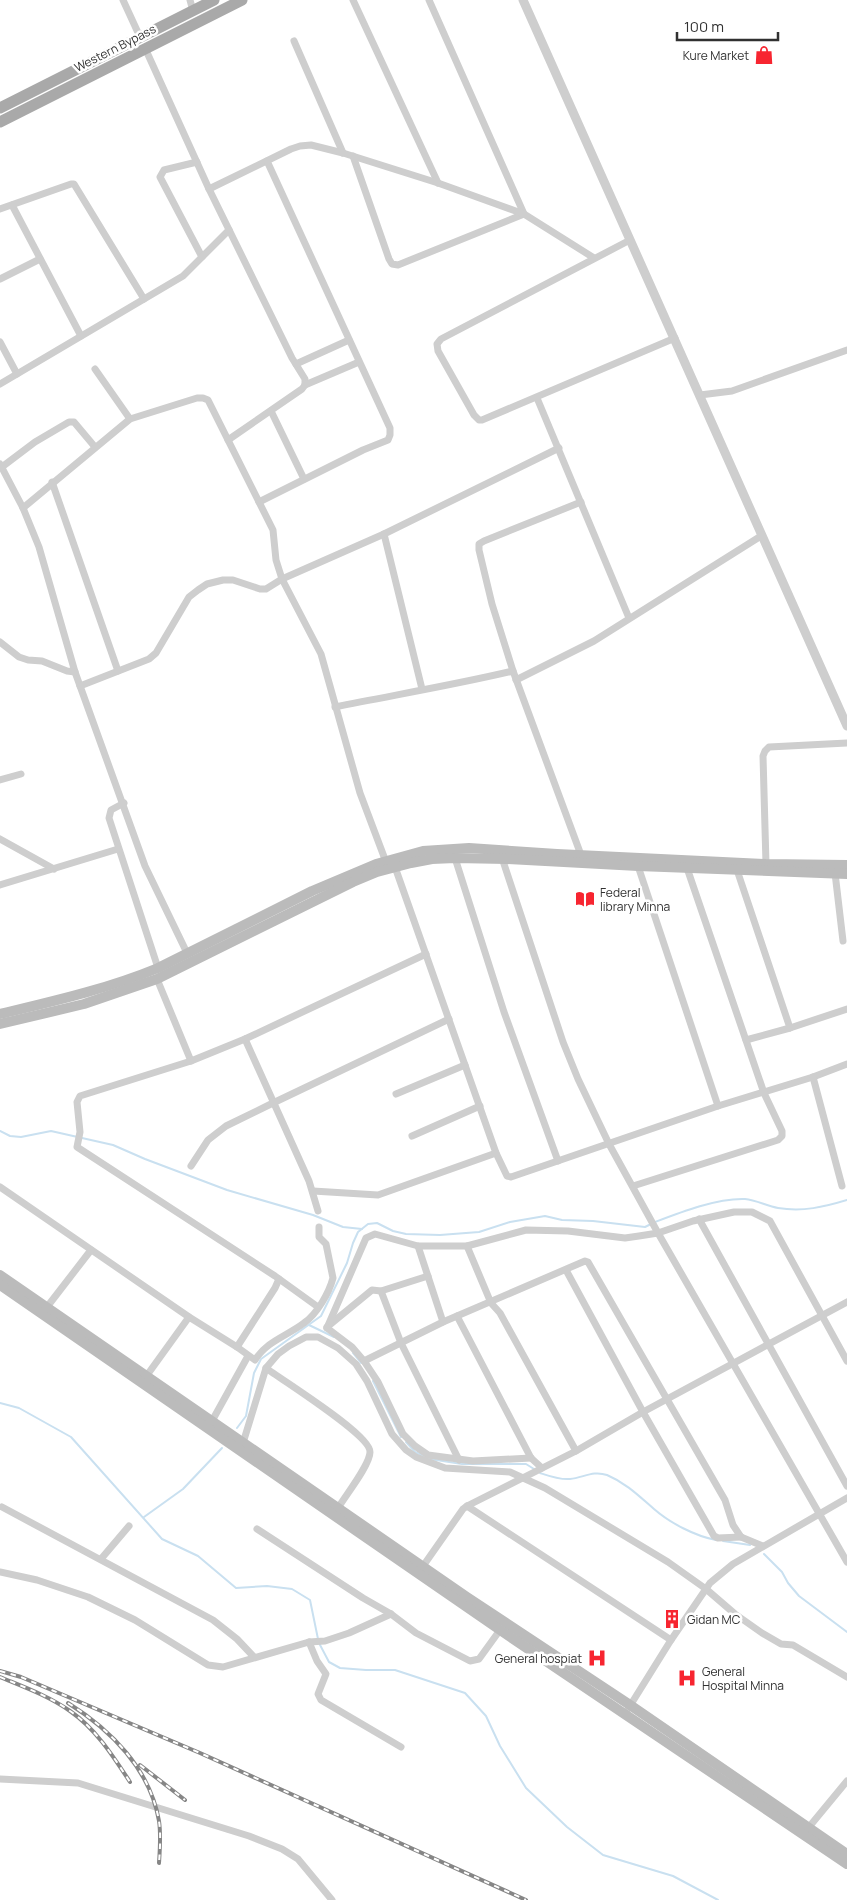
<svg xmlns="http://www.w3.org/2000/svg" width="847" height="1900" viewBox="0 0 847 1900" font-family="Manrope,sans-serif">
	<rect width="100%" height="100%" fill="#fff"/>
	<g fill="none" stroke-linecap="round" stroke-linejoin="round">
		<g stroke="#c9e0f0" stroke-width="2">
			<path d="M 0,1131 L 10,1136 L 21,1137 L 51,1131 L 113,1145 L 145,1159 L 227,1190 L 313,1215 L 343,1227 L 362,1229"/>
			<path d="M 655,1222 C 681,1212 717,1198 745,1199 C 756,1200 767,1206 778,1208 C 803,1212 824,1207 847,1200"/>
			<path d="M 309,1325 L 334,1337"/>
			<path d="M 353,1353 L 361,1363"/>
			<path d="M 373,1381 L 401,1437"/>
			<path d="M 0,1403 L 19,1408 L 71,1437 L 162,1539 L 198,1556 L 236,1588 L 267,1586 L 292,1589 L 310,1600 L 318,1639"/>
			<path d="M 237,1428 L 246,1416 L 254,1373 L 261,1359 L 321,1316 L 347,1263 L 353,1243 L 358,1232 L 368,1224 L 377,1223 L 393,1231 L 406,1234 L 440,1235 L 479,1232 L 510,1222 L 545,1216 L 562,1220 L 593,1221 L 645,1227 L 651,1224"/>
			<path d="M 406,1442 L 415,1452 L 424,1456"/>
			<path d="M 430,1459 L 462,1464 L 526,1464 L 534,1469"/>
			<path d="M 540,1473 C 549,1476 560,1480 570,1479 C 583,1478 593,1470 607,1475 C 626,1483 639,1496 654,1509 C 670,1523 695,1536 716,1540"/>
			<path d="M 144,1517 L 183,1489 L 222,1448"/>
			<path d="M 723,1541 L 750,1545"/>
			<path d="M 764,1554 L 782,1572 L 788,1583 L 799,1596 L 847,1632"/>
			<path d="M 319,1643 L 329,1662 L 340,1668 L 366,1670 L 395,1670 L 465,1693 L 486,1716 L 500,1746 L 526,1788 L 567,1827 L 603,1855 L 673,1876 L 718,1900"/>
		</g>
		<g stroke="#cecece" stroke-width="7">
			<path d="M 123,0 L 140,37"/>
			<path d="M 190,0 L 193,11"/>
			<path d="M 353,0 L 438,183"/>
			<path d="M 294,41 L 343,153"/>
			<path d="M 145,48 L 209,189 L 292,358 L 305,379 L 305,385 L 302,389 L 228,440"/>
			<path d="M 353,156 L 389,259 L 392,264 L 398,265 L 524,214 L 429,0"/>
			<path d="M 197,162 L 164,170 L 160,177 L 202,257"/>
			<path d="M 209,189 L 291,149 L 300,146 L 311,145 L 343,153 L 438,183 L 524,214 L 594,258"/>
			<path d="M 12,205 L 81,336"/>
			<path d="M 0,209 L 71,184 L 74,184 L 144,299"/>
			<path d="M 630,240 L 441,339 L 437,344 L 438,351 L 474,415 L 479,420 L 482,420 L 675,338"/>
			<path d="M 0,279 L 40,259"/>
			<path d="M 0,342 L 17,374"/>
			<path d="M 296,364 L 349,340"/>
			<path d="M 95,369 L 130,419"/>
			<path d="M 0,384 L 183,276 L 229,230"/>
			<path d="M 305,385 L 359,362"/>
			<path d="M 700,395 L 732,391 L 847,350"/>
			<path d="M 537,398 L 629,618"/>
			<path d="M 271,411 L 304,479"/>
			<path d="M 0,464 L 23,508 L 39,547 L 75,672 L 145,866 L 187,953"/>
			<path d="M 2,467 L 35,442 L 69,422 L 74,422 L 95,447"/>
			<path d="M 52,482 L 118,671"/>
			<path d="M 259,502 L 363,450 L 388,440 L 390,435 L 390,428 L 267,161"/>
			<path d="M 581,502 L 484,541 L 479,544 L 479,550 L 492,604 L 513,671 L 581,855"/>
			<path d="M 23,508 L 130,419 L 197,398 L 203,398 L 208,400 L 273,530 L 276,560 L 282,579 L 321,654 L 360,793 L 386,862"/>
			<path d="M 384,534 L 422,689"/>
			<path d="M 0,642 L 19,657 L 28,660 L 42,661 L 67,671 L 75,672"/>
			<path d="M 516,680 L 594,641 L 761,536"/>
			<path d="M 80,686 L 149,659 L 156,653 L 189,597 L 198,590 L 207,584 L 223,580 L 233,580 L 260,589 L 266,589 L 282,579 L 384,534 L 559,448"/>
			<path d="M 335,707 C 394,695 454,685 513,671"/>
			<path d="M 0,780 L 21,774"/>
			<path d="M 124,803 L 111,810 L 109,818 L 158,968"/>
			<path d="M 0,839 L 54,869"/>
			<path d="M 455,858 L 504,1012 L 558,1161"/>
			<path d="M 502,858 L 563,1042 L 578,1079 L 609,1144 L 658,1233 L 847,1562"/>
			<path d="M 766,864 L 763,756 L 765,751 L 769,747 L 847,743"/>
			<path d="M 638,866 L 718,1106"/>
			<path d="M 395,867 L 496,1153 L 507,1176 L 511,1177 L 718,1106 L 813,1077 L 847,1064"/>
			<path d="M 737,870 L 790,1028"/>
			<path d="M 835,873 L 843,941"/>
			<path d="M 0,885 L 118,849"/>
			<path d="M 157,979 L 191,1061"/>
			<path d="M 245,1039 L 309,1181 L 318,1211"/>
			<path d="M 746,1040 L 790,1028 L 847,1009"/>
			<path d="M 813,1077 L 842,1186"/>
			<path d="M 396,1094 L 465,1065"/>
			<path d="M 412,1136 L 480,1106"/>
			<path d="M 191,1166 L 208,1140 L 226,1126 L 273,1103 L 449,1019"/>
			<path d="M 633,1186 L 778,1140 L 782,1136 L 782,1131 L 764,1093 L 687,868"/>
			<path d="M 0,1187 L 189,1317 L 237,1347 L 255,1360 C 267,1341 287,1336 304,1323 C 317,1314 329,1293 333,1278 L 326,1244 L 319,1237 L 319,1227"/>
			<path d="M 313,1191 L 378,1195 L 496,1153"/>
			<path d="M 699,1219 L 847,1486"/>
			<path d="M 418,1246 L 443,1322"/>
			<path d="M 467,1246 L 491,1303 L 500,1313 L 576,1451"/>
			<path d="M 566,1270 L 643,1412 L 714,1536 L 718,1538 L 741,1537"/>
			<path d="M 381,1291 L 401,1343 L 459,1460"/>
			<path d="M 47,1307 L 91,1250"/>
			<path d="M 318,1307 L 275,1276 L 77,1147 L 80,1132 L 77,1102 L 80,1096 L 191,1061 L 245,1039 L 426,954"/>
			<path d="M 457,1316 L 531,1458 L 542,1468"/>
			<path d="M 327,1327 L 372,1290 L 381,1291 L 428,1276"/>
			<path d="M 327,1328 L 366,1238 L 375,1234 L 418,1246 L 467,1246 L 526,1230 L 568,1231 L 625,1238 L 639,1236 L 658,1233 L 693,1221 L 734,1212 L 752,1212 L 770,1221 L 847,1361"/>
			<path d="M 327,1328 L 352,1347 L 364,1361 L 378,1382 L 403,1434 L 415,1446 L 428,1455 L 473,1461 L 531,1458"/>
			<path d="M 237,1347 L 275,1288 L 279,1279"/>
			<path d="M 364,1361 L 443,1322 L 585,1261 L 588,1262 L 725,1500 L 733,1525 L 741,1537 L 763,1546"/>
			<path d="M 266,1368 C 283,1381 371,1435 370,1452 C 370,1465 345,1496 338,1508"/>
			<path d="M 145,1378 L 189,1317"/>
			<path d="M 212,1421 L 248,1356"/>
			<path d="M 243,1443 L 266,1368 L 278,1354 L 289,1346 L 306,1337 L 318,1337 L 338,1348 L 356,1364 L 367,1381 L 392,1434 L 406,1450 L 416,1457 L 445,1468 L 510,1472 L 545,1488 L 668,1562 L 706,1589 L 735,1614 L 762,1633 L 781,1644 L 793,1645 L 847,1677"/>
			<path d="M 467,1506 L 671,1640"/>
			<path d="M 2,1507 L 213,1620 L 237,1639 L 254,1657"/>
			<path d="M 257,1529 L 363,1598 L 391,1614 L 416,1633 L 470,1661 L 479,1659 L 500,1630"/>
			<path d="M 101,1559 L 129,1526"/>
			<path d="M 421,1569 L 463,1509 L 467,1506 L 576,1451 L 643,1412 L 847,1302"/>
			<path d="M 0,1572 L 37,1580 L 88,1597 L 135,1620 L 208,1665 L 223,1667 L 309,1642 L 325,1641 L 349,1633 L 391,1614"/>
			<path d="M 309,1642 L 317,1661 L 326,1674 L 318,1694 L 321,1700 L 401,1747"/>
			<path d="M 628,1709 L 671,1640 L 710,1583 L 733,1564 L 847,1498"/>
			<path d="M 0,1779 L 78,1783 L 249,1836 L 282,1849 L 298,1859 L 332,1900"/>
			<path d="M 809,1827 L 847,1781"/>
		</g>
		<path stroke="#cecece" stroke-width="9" d="M 523,0 L 847,726"/>
		<g stroke="#bbb" stroke-width="10">
			<path d="M 0,1014 C 54,1001 107,989 158,968 L 312,891 L 376,864 L 423,851 L 469,848 L 557,854 L 766,864 L 847,865"/>
			<path d="M 0,1024 L 84,1004 L 157,979 L 353,882 L 377,872 L 411,863 L 432,859 L 455,858 L 507,859 L 638,866 L 847,874"/>
			<path d="M 0,1275 L 467,1597 L 630,1705 L 847,1854"/>
			<path d="M 0,1285 L 500,1630 L 847,1864"/>
		</g>
		<g stroke="#a9a9a9" stroke-width="11">
			<path d="M 0,108 L 214,0"/>
			<path d="M 0,122 L 242,0"/>
		</g>
		<g stroke="#868686" stroke-width="4">
			<g id="rail">
				<path d="M 0,1671 L 21,1677 L 200,1753 L 526,1900"/>
				<path d="M 0,1677 C 24,1687 49,1696 70,1711 C 96,1729 113,1756 130,1782"/>
				<path d="M 68,1703 C 111,1730 150,1769 159,1821 C 161,1834 160,1849 159,1863"/>
				<path d="M 140,1765 L 185,1800"/>
			</g>
		</g>
		<use href="#rail" stroke="#fff" stroke-width="2" stroke-dasharray="5.5" stroke-linecap="butt"/>
	</g>
	<defs>
		<g id="shop-bare" transform="scale(1.5)"><path d="M-5-2.5h2.3a2.7 3.5 0 0 1 5.4 0H5L5.5 6h-11ZM-1.5-2.5h3a1.5 2.3 0 0 0-3 0Z" fill="#f72530" stroke="#fff" stroke-width="2.5" paint-order="stroke"/></g>
		<g id="library-bare" transform="scale(1.5)"><path d="M-6-4Q-3-5.5-.7-3.5V5Q-3 3-6 4ZM6-4Q3-5.5 .7-3.5V5Q3 3 6 4Z" fill="#f72530" stroke="#fff" stroke-width="2.5" paint-order="stroke"/></g>
		<g id="building-bare" transform="scale(1.5)"><path d="M-4-6H4V6H1V3H-1V6H-4ZM-2.5-4.3h1.7v1.8h-1.7ZM.8-4.3h1.7v1.8H.8ZM-2.5-1h1.7V.8h-1.7ZM.8-1h1.7V.8H.8Z" fill="#f72530" stroke="#fff" stroke-width="2.5" paint-order="stroke"/></g>
		<g id="hospital-bare" transform="scale(1.5)"><path d="M-5-5h3v3.5h4V-5h3V5h-3V1.5h-4V5h-3Z" fill="#f72530" stroke="#fff" stroke-width="2.5" paint-order="stroke"/></g>
	</defs>
	<g fill-rule="evenodd">
		<use href="#shop-bare" x="764" y="55"/>
		<use href="#library-bare" x="585" y="899"/>
		<use href="#building-bare" x="672" y="1619"/>
		<use href="#hospital-bare" x="597" y="1658"/>
		<use href="#hospital-bare" x="687" y="1678"/>
	</g>
	<g text-anchor="middle" dominant-baseline="central" stroke-width="5" stroke-linejoin="round" paint-order="stroke">
		<g font-size="12" fill="#313131" stroke="#fff">
			<text transform="translate(115 48) rotate(-27)">Western Bypass</text>
		</g>
		<g font-size="12" fill="#313131" stroke="#fff" text-anchor="start">
			<text x="749" y="55" text-anchor="end">Kure Market</text>
			<text x="600" y="892">Federal<tspan x="600" dy="14">library Minna</tspan></text>
			<text x="687" y="1619">Gidan MC</text>
			<text x="582" y="1658" text-anchor="end">General hospiat</text>
			<text x="702" y="1671">General<tspan x="702" dy="14">Hospital Minna</tspan></text>
		</g>
	</g>
	<path d="M677 32v8h101v-8" fill="none" stroke="#313131" stroke-width="2.5"/>
	<text x="684" y="32" font-size="15" fill="#313131" stroke="#ffffff" stroke-width="4" paint-order="stroke">100 m</text>
</svg>
